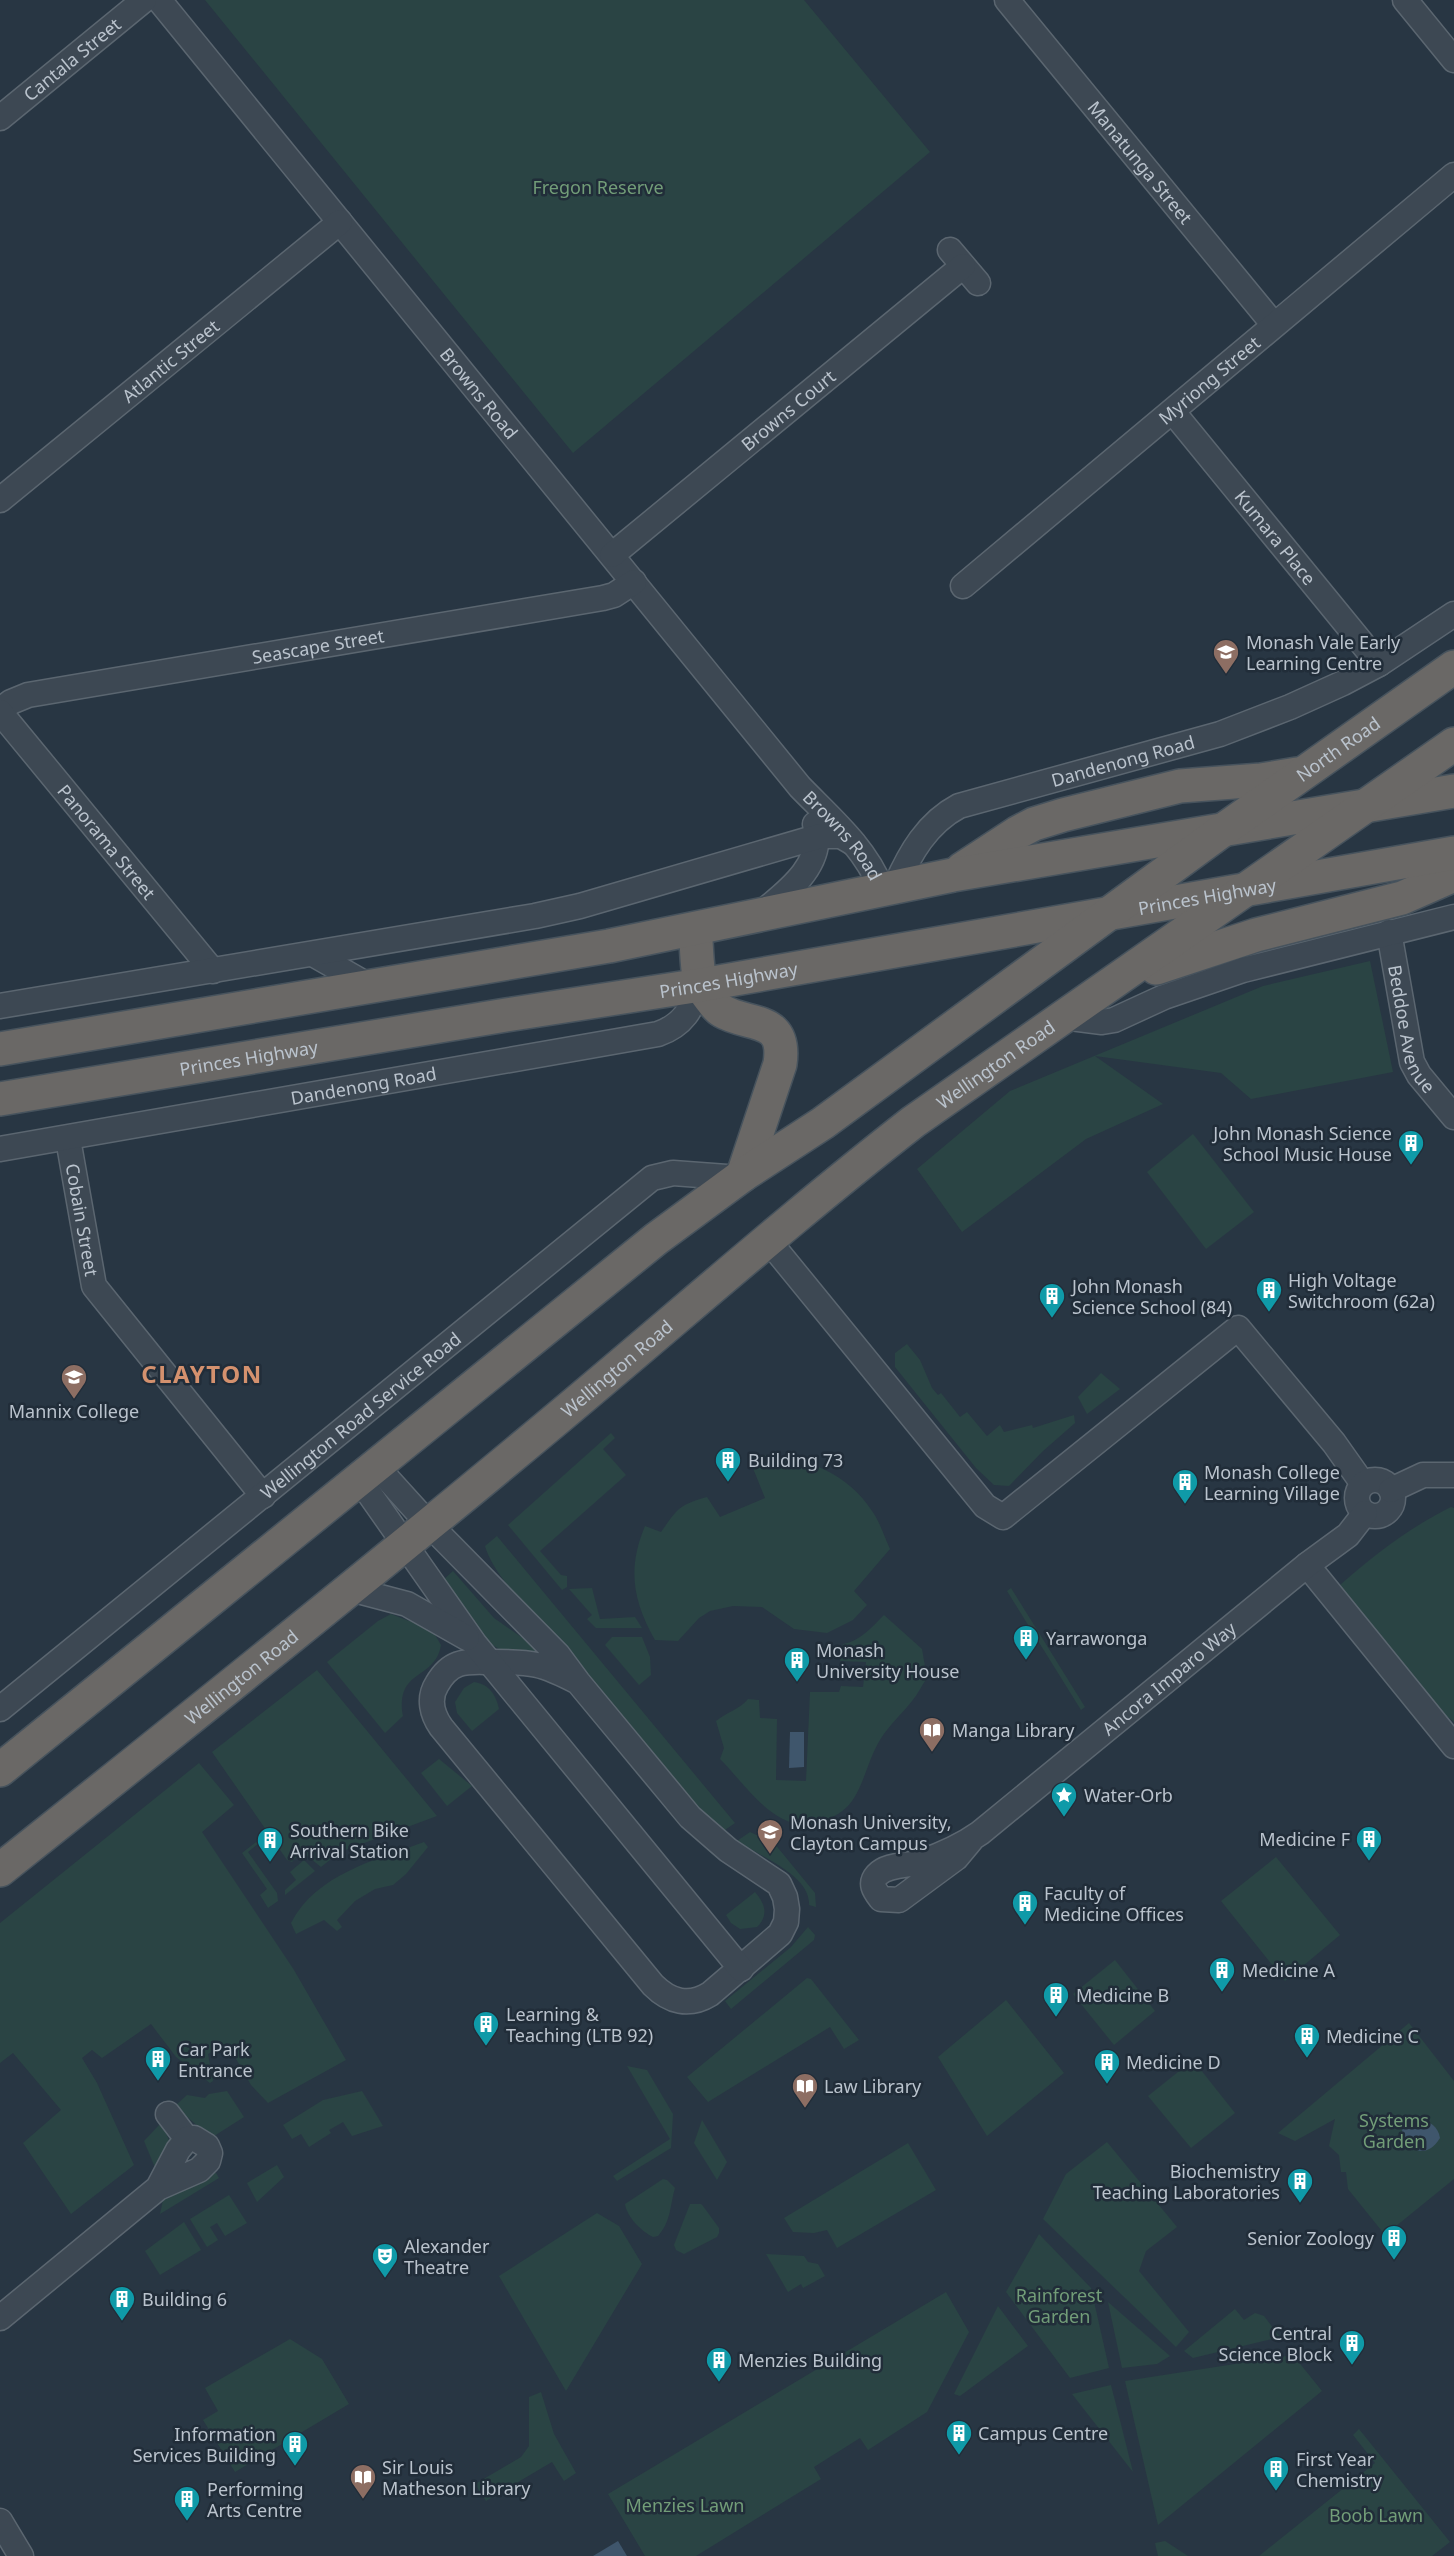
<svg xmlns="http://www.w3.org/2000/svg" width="1454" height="2556" viewBox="0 0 1454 2556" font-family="'Noto Sans',sans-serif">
	<rect width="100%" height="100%" fill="#283643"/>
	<g fill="#2a4444">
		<path d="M 205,0 L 804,0 L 930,152 L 573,453 Z"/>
		<path d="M 1370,961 L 1393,1072 L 1251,1099 L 1221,1073 L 1095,1056 L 1163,1104 L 1086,1139 L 962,1232 L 917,1169 L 1010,1091 L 1263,986 Z"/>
		<path d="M 1193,1134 L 1254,1212 L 1206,1249 L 1147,1172 Z"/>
		<path d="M 907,1344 L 920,1360 L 932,1388 L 938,1395 L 941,1393 L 960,1417 L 967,1412 L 987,1436 L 1000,1425 L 1004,1432 L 1032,1425 L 1033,1428 L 1074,1415 L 1075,1423 L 1043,1451 L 1009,1486 L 994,1485 L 976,1468 L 895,1367 L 895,1353 Z"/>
		<path d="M 1101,1373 L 1120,1389 L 1087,1414 L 1078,1397 Z"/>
		<path d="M 611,1433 L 615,1438 L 603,1449 L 626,1475 L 540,1551 L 561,1575 L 567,1576 L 567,1587 L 562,1590 L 508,1525 Z"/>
		<path d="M 766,1455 C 808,1458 848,1474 872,1511 C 880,1522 884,1536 890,1549 L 854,1591 L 867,1605 L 853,1620 L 827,1633 L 794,1629 L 762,1607 L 733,1606 L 710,1611 L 699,1618 L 678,1641 L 655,1640 C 633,1601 627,1569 645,1526 L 661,1532 C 678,1508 679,1505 707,1497 L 720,1517 L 765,1498 L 748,1456 Z"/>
		<path d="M 1451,1507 L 1454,1508 L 1454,1722 L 1444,1714 L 1341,1591 L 1340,1585 C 1375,1554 1409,1528 1451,1507 Z"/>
		<path d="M 497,1536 L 735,1823 L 725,1830 C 668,1785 628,1721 581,1666 C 555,1637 495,1582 485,1546 Z"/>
		<path d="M 453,1571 L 494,1618 L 537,1648 L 536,1652 L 504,1652 L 486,1641 L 442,1581 Z"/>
		<path d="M 592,1588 L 600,1619 L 635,1617 L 642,1628 L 596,1628 L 587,1619 L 592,1615 L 569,1589 Z"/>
		<path d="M 1011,1588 L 1085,1707 L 1081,1710 L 1007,1591 Z"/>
		<path d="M 391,1614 L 409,1621 L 415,1615 L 428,1623 L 441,1645 C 435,1681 395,1668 403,1716 L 385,1733 L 327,1662 L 378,1621 Z"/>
		<path d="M 884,1615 L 922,1649 L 927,1678 C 922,1685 918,1694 912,1701 C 902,1714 889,1725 880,1740 C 869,1758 865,1780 854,1798 C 847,1809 838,1815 826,1820 C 779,1840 749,1788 720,1759 L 724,1748 L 716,1721 C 727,1712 740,1709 748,1699 L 759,1700 L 760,1718 L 777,1719 L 776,1780 L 806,1781 L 810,1692 L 839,1692 L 841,1686 L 863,1687 L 866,1662 L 840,1661 L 843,1644 C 860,1641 872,1627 884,1615 Z"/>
		<path d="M 612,1637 L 642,1637 L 650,1657 L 651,1675 L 639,1685 L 605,1645 Z"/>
		<path d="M 317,1670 L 437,1816 L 340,1852 L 321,1867 L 301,1851 L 292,1862 L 287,1860 L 212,1752 Z"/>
		<path d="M 474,1682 C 489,1684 496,1695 499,1709 L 472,1731 L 457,1713 L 455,1702 L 464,1688 Z"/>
		<path d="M 439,1759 L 472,1786 L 447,1806 L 421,1773 Z"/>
		<path d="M 199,1763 L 234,1805 L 202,1832 L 294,1970 L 346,2060 L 268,2103 L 251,2085 L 227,2043 L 208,2054 L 213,2081 L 210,2083 L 176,2057 L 151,2024 L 102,2058 L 92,2050 L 82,2058 L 97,2083 L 134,2165 L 71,2214 L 23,2143 L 61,2110 L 13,2053 L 0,2063 L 0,1923 Z"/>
		<path d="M 750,1832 L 774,1843 L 815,1893 L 816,1907 L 809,1905 C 811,1875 759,1856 737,1841 Z"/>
		<path d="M 260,1839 L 269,1849 L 259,1843 L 248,1852 L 277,1893 L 278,1901 L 268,1908 L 260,1895 L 267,1889 L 242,1853 Z"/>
		<path d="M 424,1842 L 428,1847 L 406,1874 L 393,1885 L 375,1889 L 355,1901 L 337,1920 L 342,1927 L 337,1931 L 324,1920 L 296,1934 L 291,1923 C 316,1874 376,1860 424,1842 Z"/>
		<path d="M 1276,1857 L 1340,1935 L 1285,1981 L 1221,1901 Z"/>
		<path d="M 304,1860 L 315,1871 L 285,1895 L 285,1890 L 296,1880 L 290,1872 Z"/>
		<path d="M 755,1892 C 765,1904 769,1915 757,1927 L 740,1929 L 731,1923 L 726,1915 Z"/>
		<path d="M 808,1927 L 815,1935 L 814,1940 L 731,2009 L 725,2001 L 791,1947 Z"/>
		<path d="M 1115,1960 L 1155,2011 L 1114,2045 L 1073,1994 Z"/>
		<path d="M 807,1978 L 811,1979 L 859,2040 L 844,2049 L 830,2027 L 708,2102 L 687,2077 Z"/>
		<path d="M 1006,2000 L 1064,2073 L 987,2136 L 938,2057 Z"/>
		<path d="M 1409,2023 L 1454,2081 L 1454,2179 L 1385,2235 L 1348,2189 L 1346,2172 L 1341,2172 L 1339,2155 L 1329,2146 L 1335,2119 L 1295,2141 L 1278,2133 Z"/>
		<path d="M 1193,2060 L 1235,2113 L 1191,2148 L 1148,2096 Z"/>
		<path d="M 627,2066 L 647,2070 L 673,2114 L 671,2148 L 617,2181 L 613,2176 L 670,2139 Z"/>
		<path d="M 227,2091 L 244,2117 L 211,2138 L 175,2106 L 187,2095 L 205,2098 L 209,2094 Z"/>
		<path d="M 362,2091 L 383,2126 L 352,2136 L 343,2122 L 329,2130 L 331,2133 L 309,2147 L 301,2134 L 292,2139 L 283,2125 L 323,2100 Z"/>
		<path d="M 702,2120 L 727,2162 L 717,2180 L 694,2143 Z"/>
		<path d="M 161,2123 L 171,2144 L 156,2170 L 144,2141 Z"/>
		<path d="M 1107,2142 L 1177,2227 L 1146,2251 L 1139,2271 L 1189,2332 L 1176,2347 L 1043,2219 L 1066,2174 Z"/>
		<path d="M 908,2143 L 936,2190 L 837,2248 L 827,2230 L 814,2233 L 793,2232 L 784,2218 Z"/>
		<path d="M 277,2165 L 284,2177 L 257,2202 L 247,2183 Z"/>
		<path d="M 211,2172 L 216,2173 L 219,2178 L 160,2214 L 163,2200 Z"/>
		<path d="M 663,2179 L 667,2180 L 675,2188 C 670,2205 671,2222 658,2236 L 653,2237 C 641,2231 627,2217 625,2204 Z"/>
		<path d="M 229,2195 L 247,2223 L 225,2236 L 217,2223 L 210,2227 L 218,2240 L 207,2247 L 190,2219 Z"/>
		<path d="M 690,2204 L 701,2204 L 703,2206 L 719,2228 L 719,2233 L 717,2237 L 684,2254 L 676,2250 L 674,2245 Z"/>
		<path d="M 597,2213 L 619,2226 L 642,2264 L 566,2391 L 499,2276 Z"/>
		<path d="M 184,2222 L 201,2250 L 160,2275 L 145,2251 Z"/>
		<path d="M 1039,2234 L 1091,2288 L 1109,2368 L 1070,2378 L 1006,2292 Z"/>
		<path d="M 766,2254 L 804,2256 L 808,2262 L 818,2264 L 825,2276 L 803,2288 L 801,2284 L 788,2292 Z"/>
		<path d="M 946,2292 L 969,2332 L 927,2412 L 868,2450 L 860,2438 L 814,2467 L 821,2479 L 696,2556 L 645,2556 L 608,2494 Z"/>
		<path d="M 1108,2302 L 1170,2356 L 1157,2364 L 1122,2368 Z"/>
		<path d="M 998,2306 L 1028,2346 L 960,2396 L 954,2394 Z"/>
		<path d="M 1235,2309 L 1244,2320 L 1255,2313 L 1264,2316 L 1280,2337 L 1193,2358 L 1184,2351 Z"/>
		<path d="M 290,2339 L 322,2359 L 349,2404 L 235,2472 L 203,2420 L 218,2411 L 205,2388 Z"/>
		<path d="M 1293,2355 L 1322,2391 L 1158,2525 L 1125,2381 Z"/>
		<path d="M 1111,2385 L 1133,2472 L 1072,2394 Z"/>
		<path d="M 541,2392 L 554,2434 L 576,2473 L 564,2481 L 552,2462 L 486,2501 L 475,2484 L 521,2457 L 529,2446 L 529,2397 Z"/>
		<path d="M 1359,2429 L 1450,2542 L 1432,2556 L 1259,2556 L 1375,2463 L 1353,2435 Z"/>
		<path d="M 1165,2541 L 1188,2556 L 1158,2556 L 1155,2543 Z"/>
	</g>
	<g fill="#3f566c">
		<path d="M 790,1732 L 804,1732 L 804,1767 L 789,1768 Z"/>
		<path d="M 1419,2118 C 1430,2122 1438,2126 1440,2138 C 1426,2160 1409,2152 1402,2131 L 1405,2123 Z"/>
		<path d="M 618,2541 L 627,2556 L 593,2556 Z"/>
	</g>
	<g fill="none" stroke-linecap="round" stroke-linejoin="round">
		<g stroke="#5b6670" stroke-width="27">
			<g id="minor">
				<path id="s1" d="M 159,0 L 800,787 C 830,818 865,847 881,888"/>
				<path id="s2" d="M 1007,0 L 1274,325"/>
				<path d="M 1405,0 L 1454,60"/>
				<path id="s3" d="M 0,118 L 144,0"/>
				<path d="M 950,250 L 978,283"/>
				<path id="s4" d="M 1173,412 L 1379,664"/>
				<path id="s5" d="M 0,500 L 340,222"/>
				<path id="s6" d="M 612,555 L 963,266"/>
				<path id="s7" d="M 963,586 L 1454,175"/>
				<path id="s8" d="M 0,710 L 11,702 L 28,695 L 603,598 L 614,595 L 634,582"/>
				<path id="s9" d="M 0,712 L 213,971"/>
				<path id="s10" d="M 896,885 C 910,853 927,823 959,806 L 1220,734 L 1290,707 L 1343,683 L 1379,664 L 1454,614"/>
				<path d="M 760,914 C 787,892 825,865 815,824"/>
				<path id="s11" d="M 1389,932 L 1412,1062 L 1419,1075 L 1454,1117"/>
				<path d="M 313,954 L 371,987"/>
				<path d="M 0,1006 L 535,916 L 580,906 L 820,836 L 841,836 L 853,843"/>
				<path d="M 1063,1017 L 1102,1022 L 1114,1020 L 1164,997 L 1243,970 L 1454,917"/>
				<path id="s12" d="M 68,1139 L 94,1286 L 263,1496"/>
				<path id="s13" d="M 0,1149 L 658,1034 C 684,1025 691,1009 701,985"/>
				<path d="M 768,1240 L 985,1506 L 1003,1517 L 1238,1328 L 1334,1443 L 1363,1484"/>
				<path d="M 376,1466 L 424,1519 L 558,1655 L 578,1682 L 690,1817 L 728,1850 L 779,1884 L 785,1897 L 787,1909 L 786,1922 L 780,1934 L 710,1994 C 689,2007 670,2002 653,1985 L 441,1727 C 432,1714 428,1698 437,1684 C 452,1658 468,1662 493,1662 C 533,1662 541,1663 578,1682"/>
				<path d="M 359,1479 L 474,1643 L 741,1969"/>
				<circle cx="1375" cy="1498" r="18"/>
				<path d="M 1391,1490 L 1423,1475 L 1454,1475"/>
				<path d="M 1307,1565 L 1454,1746"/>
				<path d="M 350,1589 L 407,1604 L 467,1638"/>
				<path id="s14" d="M 0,1709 L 652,1178 L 673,1173 L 740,1178"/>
				<path id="s15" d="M 971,1840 L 956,1858 L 899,1900 L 881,1899 C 875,1891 869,1884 877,1875 C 887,1864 908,1866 921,1862 C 941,1855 963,1845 980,1833 L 1307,1565 L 1348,1535 L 1365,1513"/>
				<path d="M 168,2114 L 187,2139"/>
				<path d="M 0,2318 L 158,2188 L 199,2170 L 208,2161 L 210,2153 L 207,2146 L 194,2138 L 187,2139 L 178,2150 L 158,2188"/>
				<path d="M 0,2521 L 21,2556"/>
			</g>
		</g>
		<g stroke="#47535d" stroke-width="36">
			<g id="trunk">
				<path d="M 962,869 L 1017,833 L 1034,824 L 1063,815 L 1180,786 L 1261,780 L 1297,774"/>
				<path d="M 695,929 C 697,944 696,973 702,986 C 705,992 716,1008 722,1011 C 749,1027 787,1015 780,1064 L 743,1175"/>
				<path d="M 1156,968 L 1256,935 L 1402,898 L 1454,875"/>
				<path d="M 0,1049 L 609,946 L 953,875 L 1454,791"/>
				<path id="s16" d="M 0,1099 L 506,1015 L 701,985 L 1454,853"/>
				<path id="s17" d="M 0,1770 L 656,1239 L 743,1175 L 823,1123 L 1223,830 L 1454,667"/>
				<path id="s18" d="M 0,1870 C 186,1722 371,1574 553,1422 C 673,1322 790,1218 913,1122 L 1454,744"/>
			</g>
		</g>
		<use href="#minor" stroke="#3d4853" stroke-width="24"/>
		<use href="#trunk" stroke="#6a6866" stroke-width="33"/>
	</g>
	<defs>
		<g id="school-pin" transform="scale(1.35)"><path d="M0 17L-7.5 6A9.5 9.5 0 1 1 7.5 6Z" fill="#8d6e63" stroke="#212d39"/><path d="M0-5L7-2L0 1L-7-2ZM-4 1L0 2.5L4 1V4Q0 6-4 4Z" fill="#fff"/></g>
		<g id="building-pin" transform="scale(1.35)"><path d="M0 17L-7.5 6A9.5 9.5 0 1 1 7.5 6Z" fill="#0f9aa8" stroke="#212d39"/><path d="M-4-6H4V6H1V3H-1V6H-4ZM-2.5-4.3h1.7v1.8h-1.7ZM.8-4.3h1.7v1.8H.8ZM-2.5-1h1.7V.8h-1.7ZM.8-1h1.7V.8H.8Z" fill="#fff"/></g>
		<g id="university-pin" transform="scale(1.35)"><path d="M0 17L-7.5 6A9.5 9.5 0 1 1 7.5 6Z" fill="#8d6e63" stroke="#212d39"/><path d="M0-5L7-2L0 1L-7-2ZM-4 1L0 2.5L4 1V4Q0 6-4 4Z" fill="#fff"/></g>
		<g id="library-pin" transform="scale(1.35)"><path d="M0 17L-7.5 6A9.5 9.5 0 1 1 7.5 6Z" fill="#8d6e63" stroke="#212d39"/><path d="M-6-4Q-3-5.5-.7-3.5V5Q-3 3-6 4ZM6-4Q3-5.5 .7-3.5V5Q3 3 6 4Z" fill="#fff"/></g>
		<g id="sight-pin" transform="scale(1.35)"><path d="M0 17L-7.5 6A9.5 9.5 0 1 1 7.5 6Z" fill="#0f9aa8" stroke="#212d39"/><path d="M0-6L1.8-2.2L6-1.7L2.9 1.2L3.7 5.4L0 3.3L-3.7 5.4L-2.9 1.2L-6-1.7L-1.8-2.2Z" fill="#fff"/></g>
		<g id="theatre-pin" transform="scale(1.35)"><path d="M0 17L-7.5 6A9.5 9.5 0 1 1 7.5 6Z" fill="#0f9aa8" stroke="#212d39"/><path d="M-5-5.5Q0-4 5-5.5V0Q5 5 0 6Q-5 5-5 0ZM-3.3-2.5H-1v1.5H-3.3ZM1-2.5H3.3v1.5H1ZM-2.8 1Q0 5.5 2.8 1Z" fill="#fff"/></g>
	</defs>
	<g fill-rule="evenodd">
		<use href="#school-pin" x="1226" y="652"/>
		<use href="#building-pin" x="1411" y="1143"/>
		<use href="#building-pin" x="1269" y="1290"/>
		<use href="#building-pin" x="1052" y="1296"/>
		<use href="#university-pin" x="74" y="1377"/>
		<use href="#building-pin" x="728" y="1460"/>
		<use href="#building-pin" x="1185" y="1482"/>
		<use href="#building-pin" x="1026" y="1638"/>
		<use href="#building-pin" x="797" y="1660"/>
		<use href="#library-pin" x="932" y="1730"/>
		<use href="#sight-pin" x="1064" y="1795"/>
		<use href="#university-pin" x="770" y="1832"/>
		<use href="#building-pin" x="1369" y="1839"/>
		<use href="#building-pin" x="270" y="1840"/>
		<use href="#building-pin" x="1025" y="1903"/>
		<use href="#building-pin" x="1222" y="1970"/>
		<use href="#building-pin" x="1056" y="1995"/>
		<use href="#building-pin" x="486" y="2024"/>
		<use href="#building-pin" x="1307" y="2036"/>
		<use href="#building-pin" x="158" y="2059"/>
		<use href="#building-pin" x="1107" y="2062"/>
		<use href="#library-pin" x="805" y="2086"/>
		<use href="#building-pin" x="1300" y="2181"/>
		<use href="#building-pin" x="1394" y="2238"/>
		<use href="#theatre-pin" x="385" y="2256"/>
		<use href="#building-pin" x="122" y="2299"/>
		<use href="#building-pin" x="1352" y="2343"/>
		<use href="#building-pin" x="719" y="2360"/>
		<use href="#building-pin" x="959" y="2433"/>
		<use href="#building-pin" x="295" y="2444"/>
		<use href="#building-pin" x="1276" y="2469"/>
		<use href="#library-pin" x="363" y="2477"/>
		<use href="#building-pin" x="187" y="2499"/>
	</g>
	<g text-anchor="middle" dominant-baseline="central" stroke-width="5" stroke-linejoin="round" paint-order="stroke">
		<g font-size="18" fill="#bac3cd" stroke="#212d39">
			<text stroke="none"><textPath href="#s3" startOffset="93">Cantala Street</textPath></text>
			<text stroke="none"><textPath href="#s2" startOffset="210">Manatunga Street</textPath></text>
			<text stroke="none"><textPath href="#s5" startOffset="220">Atlantic Street</textPath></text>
			<text stroke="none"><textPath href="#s7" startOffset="321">Myriong Street</textPath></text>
			<text stroke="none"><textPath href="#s1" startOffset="507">Browns Road</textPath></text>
			<text stroke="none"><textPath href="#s6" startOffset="228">Browns Court</textPath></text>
			<text stroke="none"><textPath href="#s4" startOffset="162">Kumara Place</textPath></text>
			<text stroke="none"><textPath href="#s8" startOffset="326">Seascape Street</textPath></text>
			<text stroke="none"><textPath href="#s17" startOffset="1684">North Road</textPath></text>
			<text stroke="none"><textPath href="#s10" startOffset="273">Dandenong Road</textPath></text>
			<text stroke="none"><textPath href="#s1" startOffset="1080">Browns Road</textPath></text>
			<text stroke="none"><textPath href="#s9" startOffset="168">Panorama Street</textPath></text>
			<text stroke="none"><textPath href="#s16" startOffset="1224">Princes Highway</textPath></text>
			<text stroke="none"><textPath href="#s16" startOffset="738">Princes Highway</textPath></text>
			<text stroke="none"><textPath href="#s11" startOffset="100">Beddoe Avenue</textPath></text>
			<text stroke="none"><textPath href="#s16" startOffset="252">Princes Highway</textPath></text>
			<text stroke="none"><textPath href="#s18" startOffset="1281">Wellington Road</textPath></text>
			<text stroke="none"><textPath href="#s13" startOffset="369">Dandenong Road</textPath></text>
			<text stroke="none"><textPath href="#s12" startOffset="82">Cobain Street</textPath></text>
			<text stroke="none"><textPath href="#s18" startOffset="795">Wellington Road</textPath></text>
			<text stroke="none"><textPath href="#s14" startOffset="465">Wellington Road Service Road</textPath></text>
			<text stroke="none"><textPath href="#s18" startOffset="309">Wellington Road</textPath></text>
			<text stroke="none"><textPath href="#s15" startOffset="496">Ancora Imparo Way</textPath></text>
		</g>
		<g font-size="18" fill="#729d78" stroke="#212d39">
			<text x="598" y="187">Fregon Reserve</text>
			<text x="1394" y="2120">Systems<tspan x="1394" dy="21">Garden</tspan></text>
			<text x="1059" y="2295">Rainforest<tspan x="1059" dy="21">Garden</tspan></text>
			<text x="685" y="2505">Menzies Lawn</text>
			<text x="1376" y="2515">Boob Lawn</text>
		</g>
		<g font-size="18" fill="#bac3cd" stroke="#212d39" text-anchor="start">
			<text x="1246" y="642">Monash Vale Early<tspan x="1246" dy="21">Learning Centre</tspan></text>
			<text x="1392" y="1133" text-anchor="end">John Monash Science<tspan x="1392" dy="21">School Music House</tspan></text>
			<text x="1288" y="1280">High Voltage<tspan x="1288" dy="21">Switchroom (62a)</tspan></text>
			<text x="1072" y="1286">John Monash<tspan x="1072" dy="21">Science School (84)</tspan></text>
			<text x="74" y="1411" text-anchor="middle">Mannix College</text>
			<text x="748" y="1460">Building 73</text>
			<text x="1204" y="1472">Monash College<tspan x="1204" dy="21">Learning Village</tspan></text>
			<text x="1046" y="1638">Yarrawonga</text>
			<text x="816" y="1650">Monash<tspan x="816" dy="21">University House</tspan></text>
			<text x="952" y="1730">Manga Library</text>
			<text x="1084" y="1795">Water-Orb</text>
			<text x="790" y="1822">Monash University,<tspan x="790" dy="21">Clayton Campus</tspan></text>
			<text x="290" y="1830">Southern Bike<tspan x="290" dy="21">Arrival Station</tspan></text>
			<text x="1350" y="1839" text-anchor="end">Medicine F</text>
			<text x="1044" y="1893">Faculty of<tspan x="1044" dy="21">Medicine Offices</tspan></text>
			<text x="1242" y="1970">Medicine A</text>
			<text x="1076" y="1995">Medicine B</text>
			<text x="506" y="2014">Learning &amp;<tspan x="506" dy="21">Teaching (LTB 92)</tspan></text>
			<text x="1326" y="2036">Medicine C</text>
			<text x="178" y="2049">Car Park<tspan x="178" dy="21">Entrance</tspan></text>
			<text x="1126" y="2062">Medicine D</text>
			<text x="824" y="2086">Law Library</text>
			<text x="1280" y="2171" text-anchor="end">Biochemistry<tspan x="1280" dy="21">Teaching Laboratories</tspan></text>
			<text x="1374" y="2238" text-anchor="end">Senior Zoology</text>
			<text x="404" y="2246">Alexander<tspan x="404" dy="21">Theatre</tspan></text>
			<text x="142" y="2299">Building 6</text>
			<text x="1332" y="2333" text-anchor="end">Central<tspan x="1332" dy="21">Science Block</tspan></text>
			<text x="738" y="2360">Menzies Building</text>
			<text x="978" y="2433">Campus Centre</text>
			<text x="276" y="2434" text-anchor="end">Information<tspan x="276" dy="21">Services Building</tspan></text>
			<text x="1296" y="2459">First Year<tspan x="1296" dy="21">Chemistry</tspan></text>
			<text x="382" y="2467">Sir Louis<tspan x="382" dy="21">Matheson Library</tspan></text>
			<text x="207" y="2489">Performing<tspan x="207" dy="21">Arts Centre</tspan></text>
		</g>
		<g font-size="24" font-weight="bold" letter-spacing="1.5" fill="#d4916e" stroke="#212d39">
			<text x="202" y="1373">CLAYTON</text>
		</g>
	</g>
</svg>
